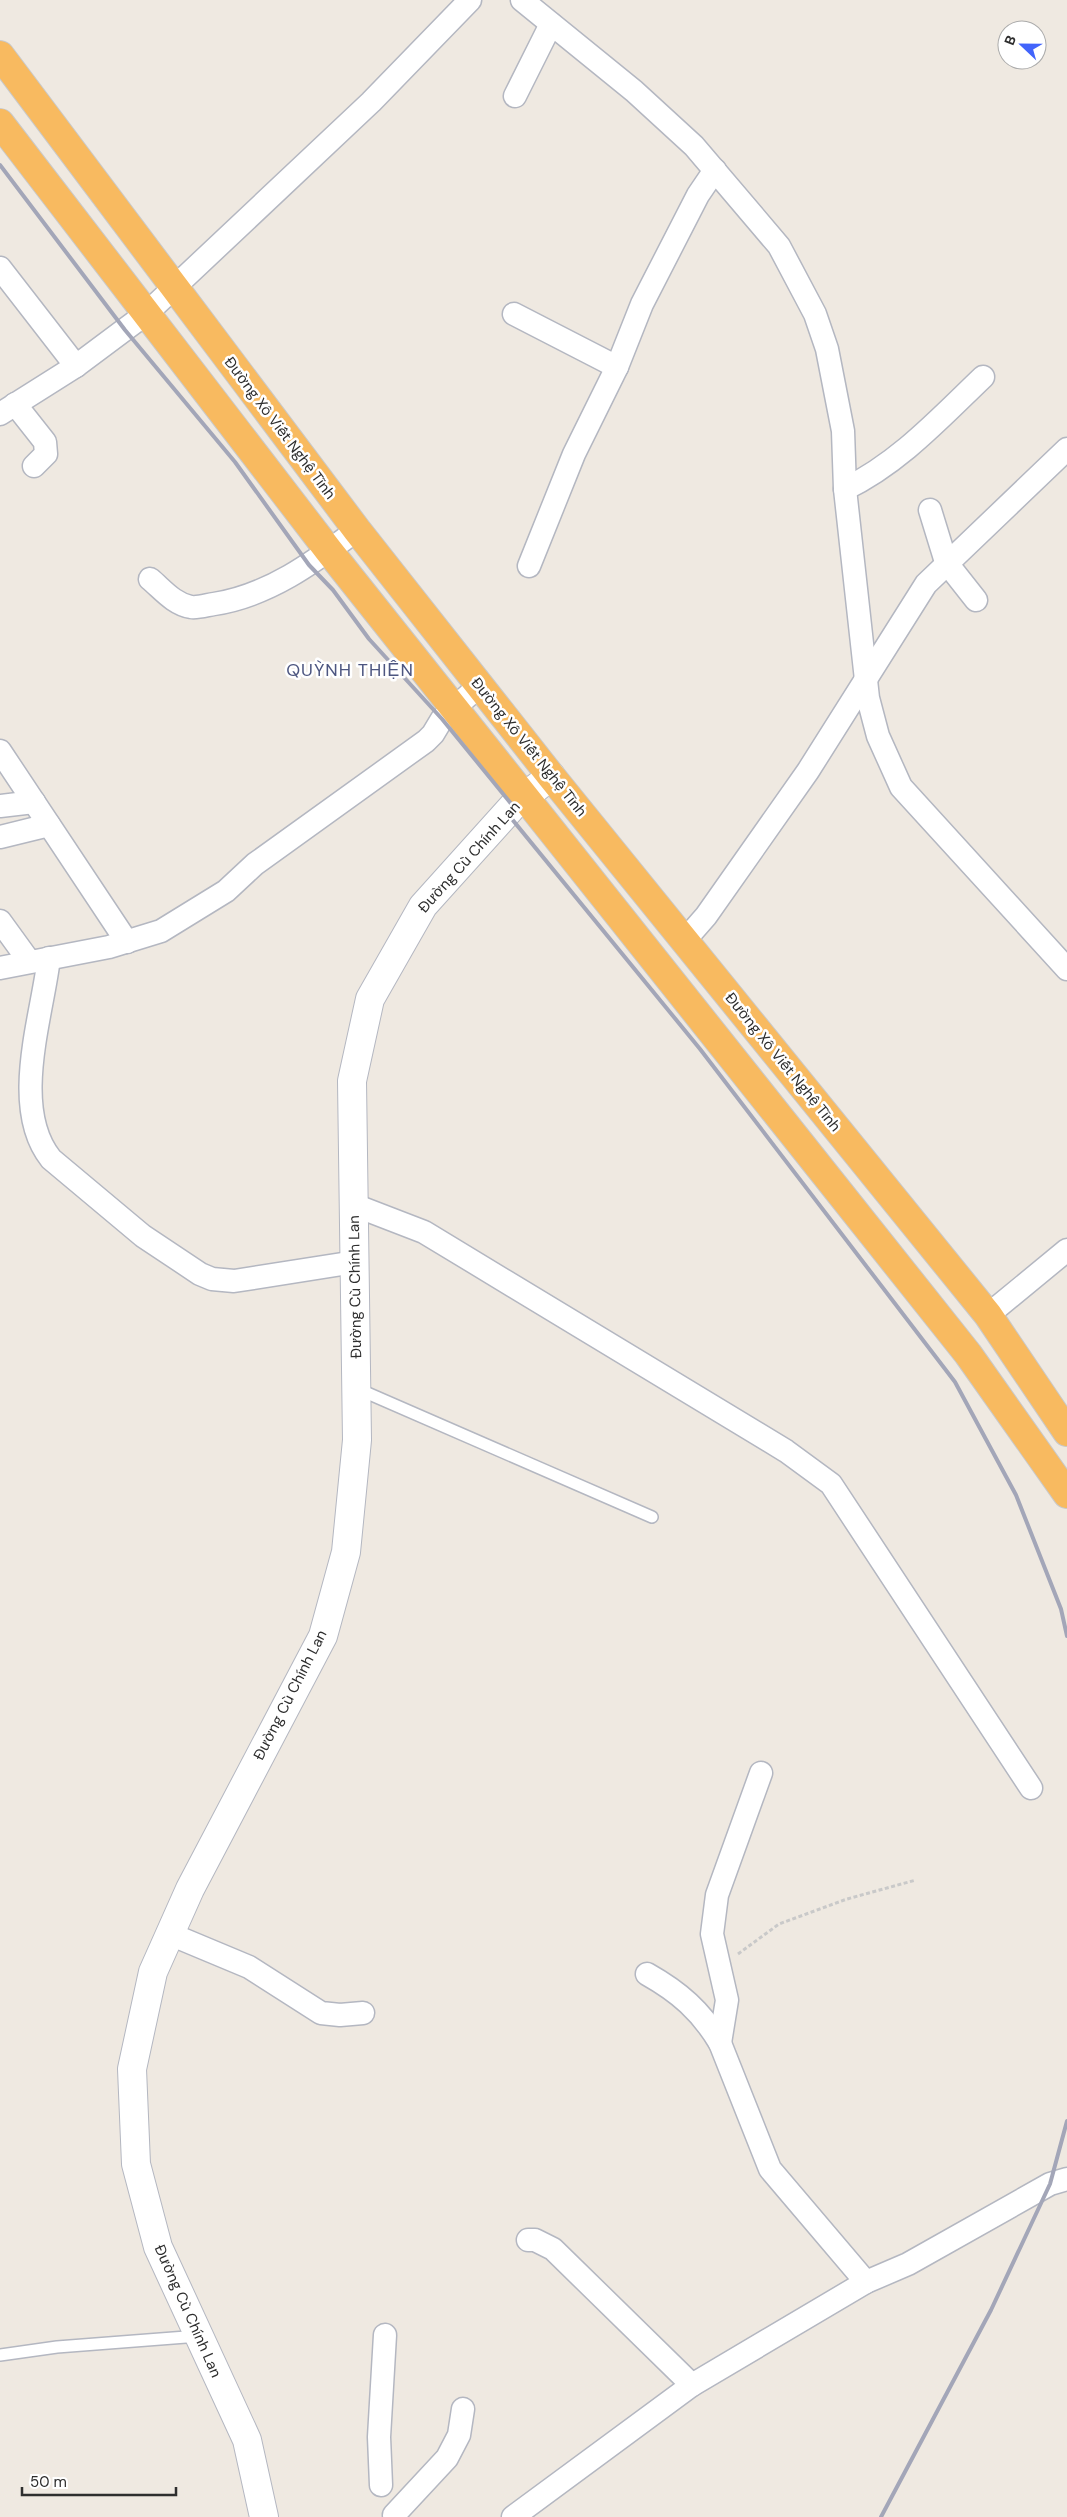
<svg xmlns="http://www.w3.org/2000/svg" width="1067" height="2517" viewBox="0 0 1067 2517" font-family="'DM Sans',sans-serif">
	<rect width="100%" height="100%" fill="#efe9e1"/>
	<g fill="none" stroke-linecap="round" stroke-linejoin="round">
		<g stroke="#b4b7c1" stroke-width="14">
			<g id="service">
				<path d="M 358,1389 L 652,1517"/>
				<path d="M 0,2355 L 57,2347 L 199,2336"/>
			</g>
		</g>
		<g stroke="#b4b7c1" stroke-width="25">
			<g id="minor">
				<path d="M 522,0 L 634,91 L 694,146 L 779,246 L 815,314 L 827,349 L 843,431 L 845,489 L 868,698 L 878,736 L 901,787 L 1067,969"/>
				<path d="M 515,96 L 551,24"/>
				<path d="M 0,268 L 76,366"/>
				<path d="M 514,314 L 617,367"/>
				<path d="M 15,404 L 45,442 L 46,454 L 34,466"/>
				<path d="M 0,414 L 76,366 L 147,313 L 371,102 L 470,0"/>
				<path d="M 845,489 C 899,463 940,418 983,377"/>
				<path d="M 930,510 L 946,562 L 976,600"/>
				<path d="M 529,566 L 574,454 L 617,367 L 642,304 L 698,195 L 715,170"/>
				<path d="M 150,579 C 163,590 174,604 191,607 C 198,608 207,605 214,604 C 268,596 314,562 357,530"/>
				<path d="M 0,751 L 127,942"/>
				<path d="M 0,806 L 34,802"/>
				<path d="M 0,837 L 49,825"/>
				<path d="M 0,921 L 29,961"/>
				<path d="M 685,940 L 706,916 L 808,771 L 926,584 L 1067,449"/>
				<path d="M 49,958 C 42,1017 10,1108 51,1159 L 143,1236 L 200,1274 L 212,1279 L 234,1281 L 355,1262"/>
				<path d="M 0,968 L 109,947 L 161,931 L 226,891 L 255,864 L 426,741 L 433,734 L 442,719 L 480,685"/>
				<path d="M 354,1205 L 424,1232 L 786,1451 L 831,1484 L 1031,1788"/>
				<path d="M 988,1315 L 1067,1250"/>
				<path d="M 170,1934 L 249,1967 L 321,2013 L 340,2015 L 363,2013"/>
				<path d="M 647,1974 C 679,1992 701,2011 720,2043 L 770,2169 L 866,2282"/>
				<path d="M 720,2043 L 727,2000 L 712,1934 L 717,1895 L 761,1773"/>
				<path d="M 528,2240 L 535,2240 L 553,2249 L 692,2385"/>
				<path d="M 381,2485 L 379,2437 L 385,2335"/>
				<path d="M 394,2515 L 447,2458 L 459,2435 L 463,2409"/>
				<path d="M 513,2517 L 692,2385 L 866,2282 L 908,2264 L 1050,2184 L 1067,2179"/>
			</g>
		</g>
		<g stroke="#b4b7c1" stroke-width="30">
			<path id="tertiary" d="M 264,2517 L 247,2440 L 158,2247 L 136,2164 L 132,2069 L 153,1972 L 190,1889 L 323,1636 L 346,1552 L 357,1440 L 352,1081 L 370,999 L 423,906 L 513,806 L 551,776"/>
		</g>
		<g stroke="#c9c9c9" stroke-width="30">
			<g id="trunk">
				<path d="M 0,55 L 357,530 L 551,776 L 988,1315 L 1067,1432"/>
				<path d="M 0,123 L 329,551 L 968,1354 L 1067,1494"/>
			</g>
		</g>
		<path stroke="#c9c9c9" stroke-width="3" stroke-dasharray="4 2.5" stroke-linecap="butt" d="M 738,1954 L 779,1924 L 847,1899 L 916,1880"/>
		<use href="#service" stroke="#fff" stroke-width="11"/>
		<use href="#minor" stroke="#fff" stroke-width="22"/>
		<use href="#tertiary" stroke="#fff" stroke-width="28"/>
		<use href="#trunk" stroke="#f8ba60" stroke-width="28"/>
		<g stroke="#a3a6b8" stroke-width="4">
			<path d="M 0,165 L 125,330 L 235,462 L 309,565 L 333,590 L 369,639 L 442,719 L 513,806 L 507,813 L 700,1049 L 955,1382 L 1016,1495 L 1061,1609 L 1067,1636"/>
			<path d="M 881,2517 L 991,2310 L 1050,2184 L 1067,2121"/>
		</g>
	</g>
	<g text-anchor="middle" dominant-baseline="central" stroke-width="5" stroke-linejoin="round" paint-order="stroke">
		<g font-size="15" fill="#2e2e2e" stroke="#fff">
			<text transform="translate(280 428) rotate(53)">Đường Xô Viết Nghệ Tĩnh</text>
			<text transform="translate(529 747) rotate(51)">Đường Xô Viết Nghệ Tĩnh</text>
			<text transform="translate(469 857) rotate(-48)">Đường Cù Chính Lan</text>
			<text transform="translate(783 1062) rotate(51)">Đường Xô Viết Nghệ Tĩnh</text>
			<text transform="translate(355 1287) rotate(-91)">Đường Cù Chính Lan</text>
			<text transform="translate(290 1695) rotate(-63)">Đường Cù Chính Lan</text>
			<text transform="translate(188 2311) rotate(66)">Đường Cù Chính Lan</text>
		</g>
		<g font-size="18" letter-spacing="1" fill="#4d5680" stroke="#fff">
			<text x="350" y="670">QUỲNH THIỆN</text>
		</g>
	</g>
	<g transform="translate(1022 45) rotate(292)"><circle r="24" fill="#ffffff" stroke="#ababab"/>
	<path d="M0-4L9 19L0 12L-9 19Z" fill="#4264fb"/>
	<text y="-8" font-size="14" font-weight="bold" text-anchor="middle" fill="#2e2e2e">B</text>
	</g>
	<path d="M22 2487v8h154v-8" fill="none" stroke="#2e2e2e" stroke-width="2.5"/>
	<text x="30" y="2487" font-size="15" fill="#2e2e2e" stroke="#ffffff" stroke-width="4" paint-order="stroke">50 m</text>
</svg>
